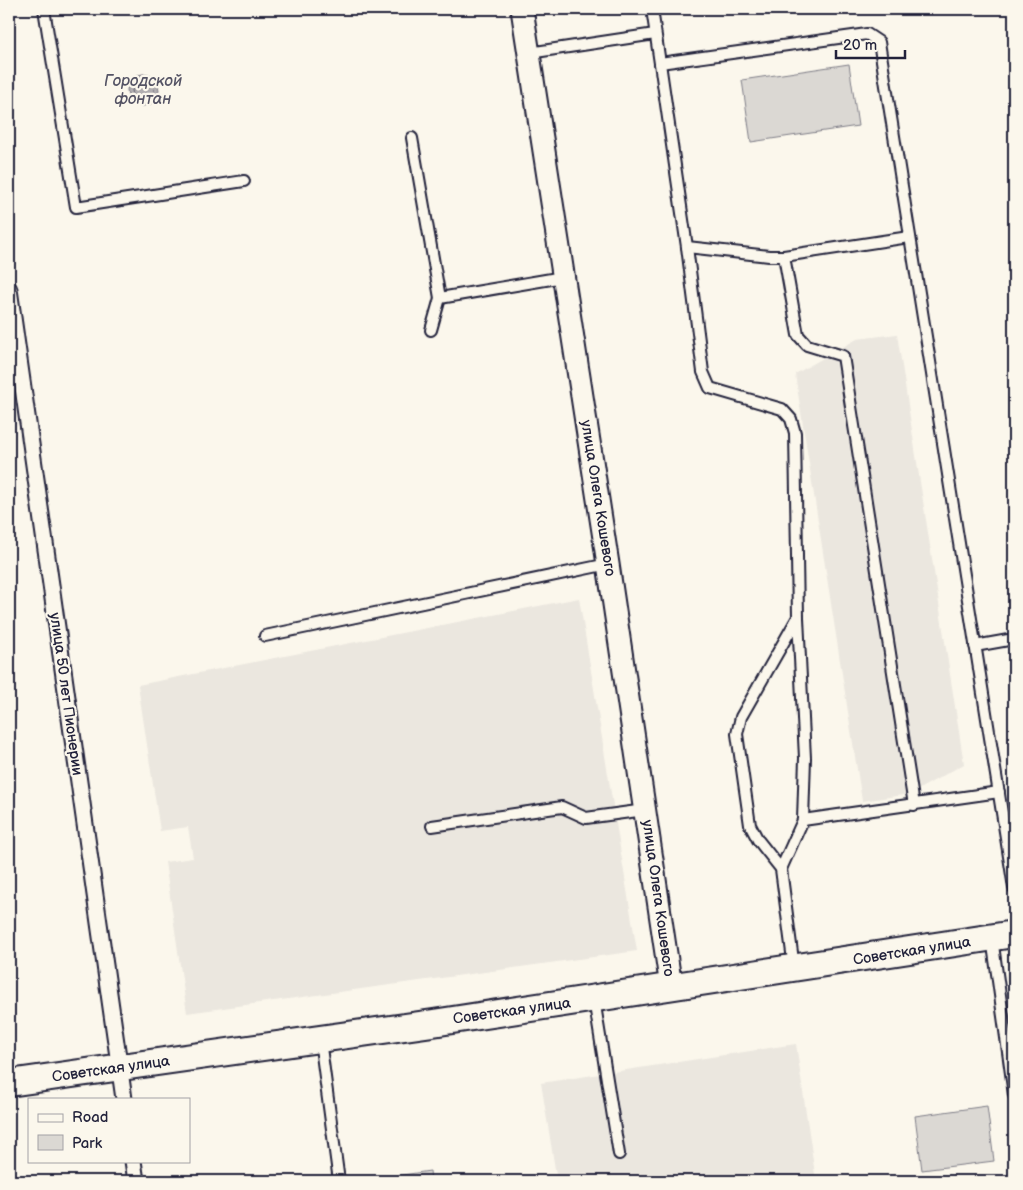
<svg xmlns="http://www.w3.org/2000/svg" width="1023" height="1190" viewBox="0 0 1023 1190" font-family="'Balsamiq Sans',sans-serif">
	<rect width="100%" height="100%" fill="#fbf7ec"/>
	<filter id="ink" filterUnits="userSpaceOnUse"><feTurbulence type="fractalNoise" baseFrequency=".02" numOctaves="2"/><feDisplacementMap in="SourceGraphic" scale="10" xChannelSelector="R" yChannelSelector="G"/><feConvolveMatrix kernelMatrix="1 2 1 2 8 2 1 2 1" color-interpolation-filters="sRGB"/></filter>
	<g filter="url(#ink)">
		<g fill="#ebe7df">
			<path d="M 897,334 L 964,764 L 910,794 L 862,801 L 795,374 L 857,339 Z"/>
			<path d="M 579,598 L 637,951 L 187,1013 L 165,862 L 193,858 L 188,827 L 160,831 L 138,685 Z"/>
			<path d="M 796,1044 L 816,1181 L 557,1181 L 541,1083 Z"/>
		</g>
		<g fill="#dbd8d3" stroke="#7e7d87">
			<path d="M 849,64 L 858,126 L 751,142 L 742,80 Z"/>
			<path d="M 987,1106 L 994,1161 L 922,1170 L 915,1116 Z"/>
			<path d="M 430,1171 L 431,1181 L 375,1181 L 374,1179 Z"/>
		</g>
		<circle fill="#b1aeb0" stroke="#787681" cx="143" cy="90" r="16"/>
		<g fill="none" stroke-linecap="round" stroke-linejoin="round">
			<circle stroke="#5b5a6a" stroke-width="1" cx="143" cy="90" r="11"/>
			<g stroke="#22223b" stroke-width="14">
				<g id="service">
					<path d="M 44,9 L 76,207 L 244,181"/>
					<path d="M 652,9 L 687,247 L 703,372 L 710,388 L 782,409 L 791,419 L 795,433 L 798,617 L 741,717 L 737,734 L 750,825 L 758,840 L 781,869 L 794,968"/>
					<path d="M 529,53 L 655,34"/>
					<path d="M 660,63 L 867,34 L 879,42 L 1014,888"/>
					<path d="M 412,138 L 440,298 L 563,277"/>
					<path d="M 687,247 L 769,256 L 784,256 L 909,237"/>
					<path d="M 784,256 L 798,335 L 807,345 L 843,356 L 914,805"/>
					<path d="M 431,330 L 440,298"/>
					<path d="M 265,636 L 608,564"/>
					<path d="M 975,646 L 1014,639"/>
					<path d="M 803,820 L 999,792"/>
					<path d="M 432,826 L 562,807 L 586,818 L 645,810"/>
					<path d="M 781,869 L 803,820 L 805,758 L 798,618"/>
					<path d="M 992,938 L 1014,1095"/>
					<path d="M 594,999 L 619,1154"/>
					<path d="M 320,1040 L 339,1181"/>
				</g>
			</g>
			<g stroke="#22223b" stroke-width="19">
				<g id="pedestrian">
					<path d="M 9,289 L 124,1099"/>
					<path d="M 133,1161 L 136,1181"/>
				</g>
			</g>
			<g stroke="#22223b" stroke-width="25">
				<path id="minor" d="M 522,9 L 608,564 L 671,987"/>
			</g>
			<g stroke="#22223b" stroke-width="30">
				<path id="tertiary" d="M 9,1083 L 433,1023 L 1014,934"/>
			</g>
			<use href="#service" stroke="#fbf7ec" stroke-width="10"/>
			<use href="#pedestrian" stroke="#fbf7ec" stroke-width="15"/>
			<use href="#minor" stroke="#fbf7ec" stroke-width="21"/>
			<use href="#tertiary" stroke="#fbf7ec" stroke-width="26"/>
		</g>
	</g>
	<g text-anchor="middle" dominant-baseline="central" stroke-width="4.5" stroke-linejoin="round" paint-order="stroke">
		<g font-size="15" fill="#22223b" stroke="#fbf7ec">
			<text transform="translate(598 498) rotate(81)">улица Олега Кошевого</text>
			<text transform="translate(66 694) rotate(82)">улица 50 лет Пионерии</text>
			<text transform="translate(658 898) rotate(82)">улица Олега Кошевого</text>
			<text transform="translate(912 951) rotate(-9)">Советская улица</text>
			<text transform="translate(512 1011) rotate(-8)">Советская улица</text>
			<text transform="translate(111 1069) rotate(-8)">Советская улица</text>
		</g>
		<g font-size="16" font-style="italic" fill="#545364" stroke="#fbf7ec">
			<text x="143" y="81">Городской<tspan x="143" dy="18">фонтан</tspan></text>
		</g>
	</g>
	<rect width="1023" height="1190" fill="none" stroke="#fbf7ec" stroke-width="30"/>
	<rect x="15" y="15" width="993" height="1160" fill="none" stroke="#22223b" stroke-width="2" filter="url(#ink)"/>
	<rect x="28" y="1098" width="162" height="65" fill="#fbf7ec" stroke="#a4a2a5"/>
	<rect x="38" y="1114" width="25" height="8" fill="#fbf7ec" stroke="#a4a2a5"/>
	<text x="72" y="1122" font-size="15" fill="#22223b">Road</text>
	<rect x="38" y="1135" width="25" height="15" fill="#dbd8d3" stroke="#a4a2a5"/>
	<text x="72" y="1148" font-size="15" fill="#22223b">Park</text>
	<path d="M836 50v8h69v-8" fill="none" stroke="#22223b" stroke-width="2.5"/>
	<text x="843" y="50" font-size="15" fill="#22223b" stroke="#fbf7ec" stroke-width="4" paint-order="stroke">20 m</text>
</svg>
